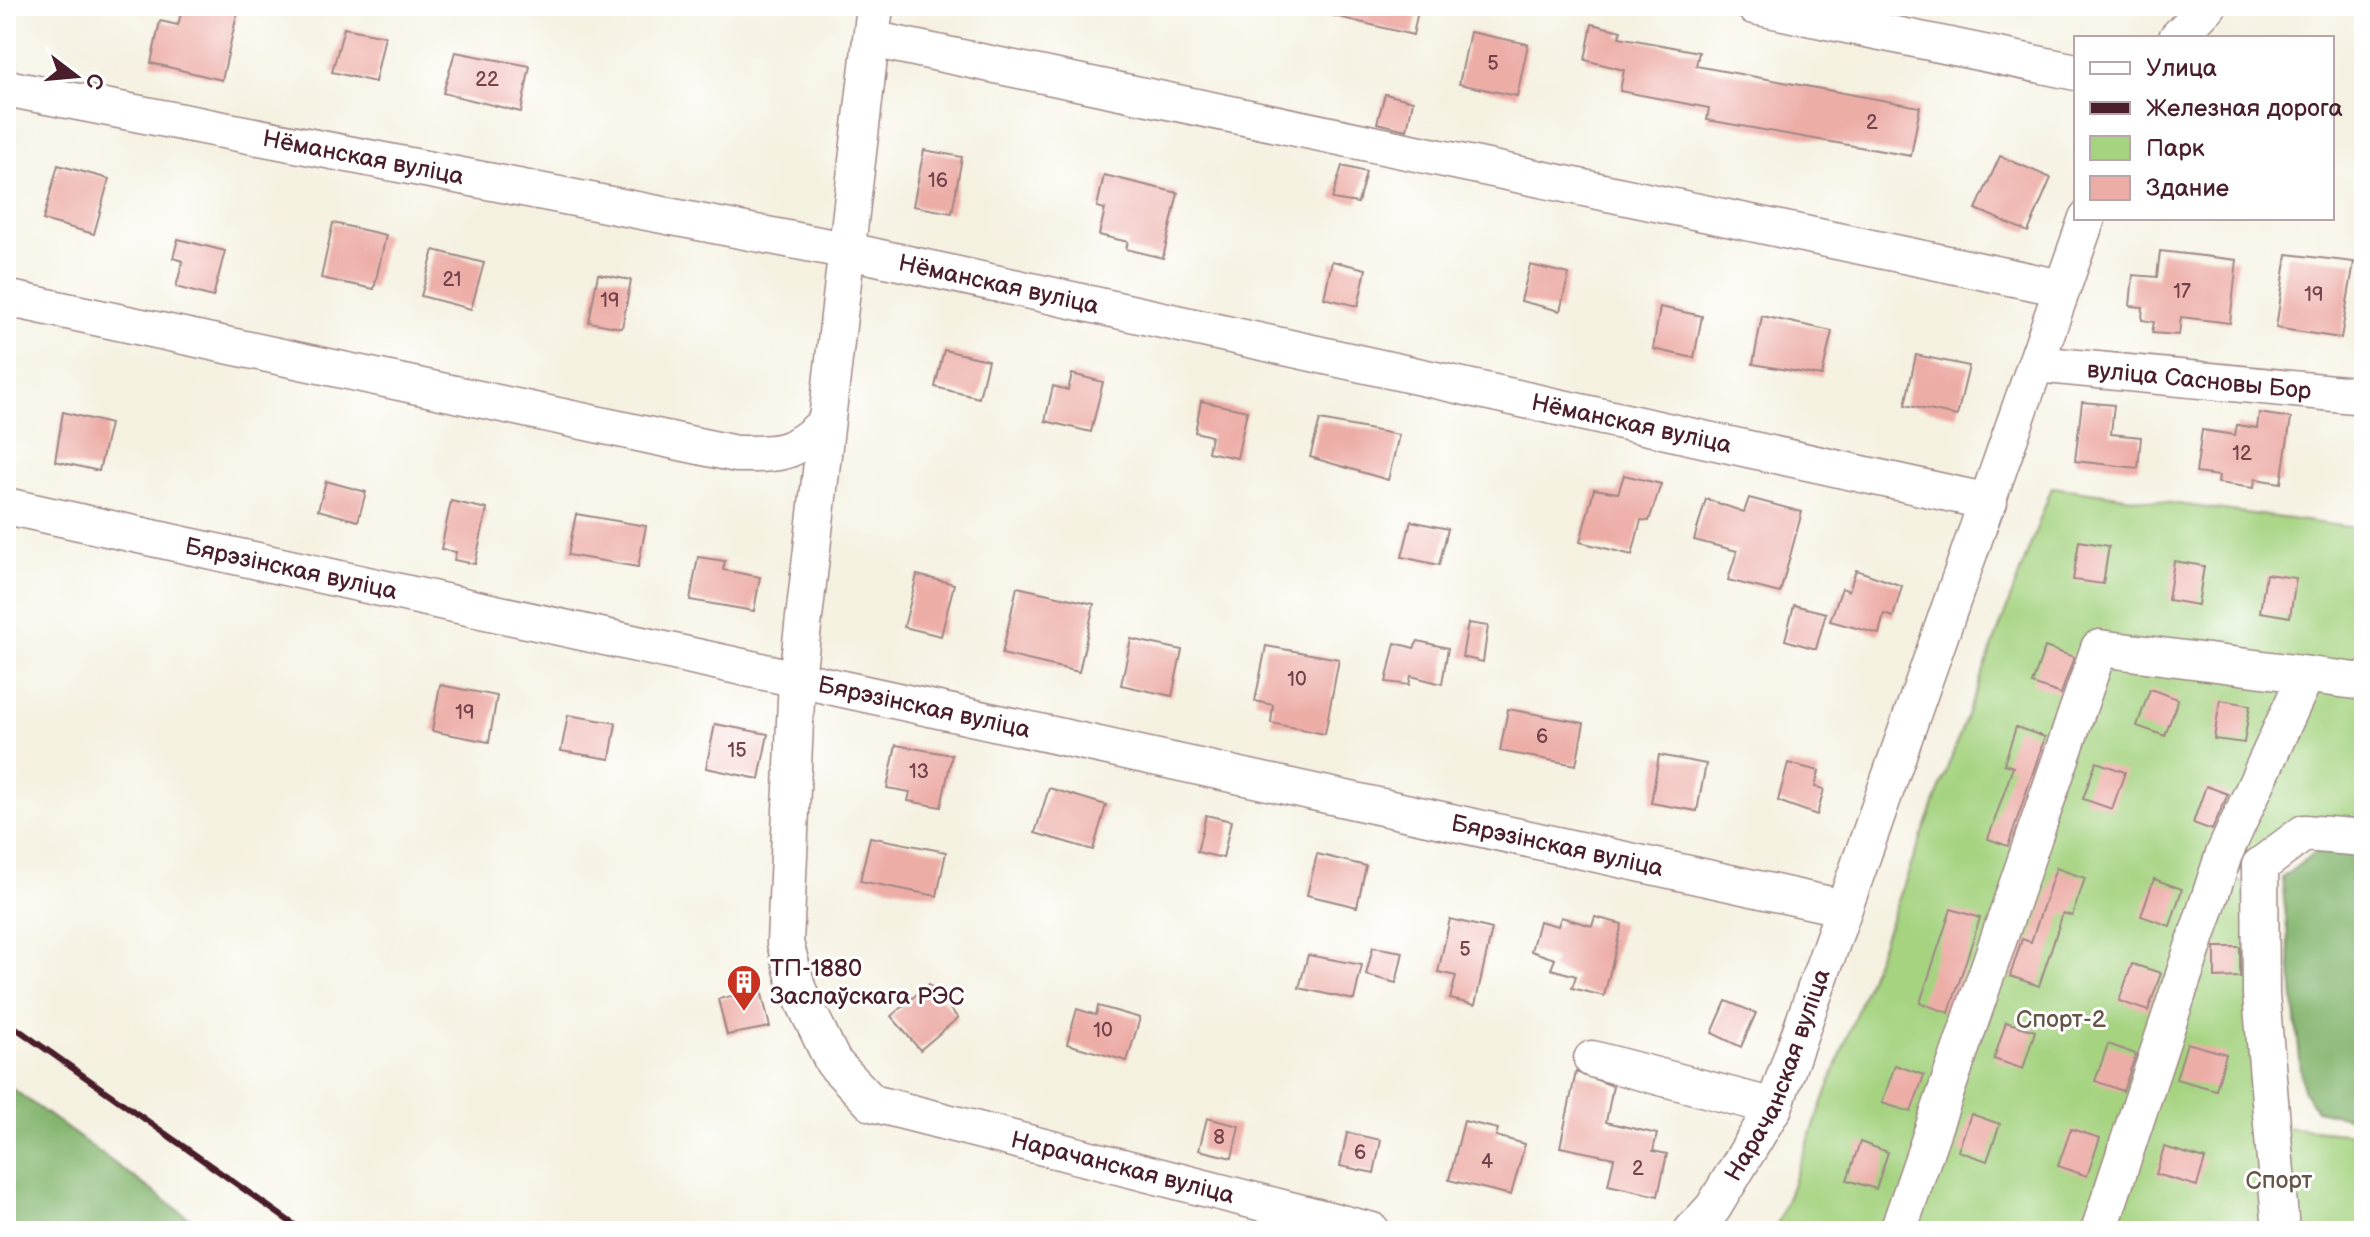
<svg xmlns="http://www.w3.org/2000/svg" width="2370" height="1237" viewBox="0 0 2370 1237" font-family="'Balsamiq Sans',sans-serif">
	<rect width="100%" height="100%" fill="#fff"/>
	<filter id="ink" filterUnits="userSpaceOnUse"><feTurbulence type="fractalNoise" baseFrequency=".0125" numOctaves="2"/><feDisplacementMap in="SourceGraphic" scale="16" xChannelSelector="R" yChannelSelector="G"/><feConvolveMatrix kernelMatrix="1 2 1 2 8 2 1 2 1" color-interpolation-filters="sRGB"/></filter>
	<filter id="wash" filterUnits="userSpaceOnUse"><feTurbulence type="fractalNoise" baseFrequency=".006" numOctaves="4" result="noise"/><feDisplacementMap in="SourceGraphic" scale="32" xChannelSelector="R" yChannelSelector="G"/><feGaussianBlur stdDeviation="1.8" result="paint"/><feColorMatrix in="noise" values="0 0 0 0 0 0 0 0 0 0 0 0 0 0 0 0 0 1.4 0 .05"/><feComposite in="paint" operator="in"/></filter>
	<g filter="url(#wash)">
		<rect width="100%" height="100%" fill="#f5f1e1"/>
		<path fill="#a5d380" stroke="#787956" stroke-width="2" d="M 2052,487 L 2364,529 L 2364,828 L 2308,823 L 2225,883 L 2244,882 L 2282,1127 L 2364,1135 L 2364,1231 L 1775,1231 Z"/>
		<g fill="#84b56e" stroke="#676a4c" stroke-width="2">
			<path d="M 2333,838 L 2364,844 L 2364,1129 L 2352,1118 L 2316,1110 L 2303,1090 L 2282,878 Z"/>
			<path d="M 6,1084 L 207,1231 L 6,1231 Z"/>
		</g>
		<g id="blocks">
			<g fill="#edada7">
				<path d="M 183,6 L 239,6 L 222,80 L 151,63 L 160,21 L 178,25 Z"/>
				<path d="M 1326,6 L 1419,6 L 1413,35 L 1326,14 Z"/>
				<path d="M 1592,24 L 1621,31 L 1619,37 L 1699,52 L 1696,66 L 1920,107 L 1911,156 L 1707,120 L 1709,108 L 1620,91 L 1624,70 L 1585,60 Z"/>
				<path d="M 344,28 L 385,36 L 375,82 L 332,72 Z"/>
				<path d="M 1470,32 L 1528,44 L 1517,96 L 1459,84 Z"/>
				<path d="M 455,52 L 530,66 L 521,112 L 443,93 Z"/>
				<path d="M 1385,94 L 1413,101 L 1407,130 L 1377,123 Z"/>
				<path d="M 924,150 L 962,157 L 952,213 L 913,206 Z"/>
				<path d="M 2000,156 L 2051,178 L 2028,232 L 1976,209 Z"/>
				<path d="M 58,165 L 109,179 L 94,234 L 43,220 Z"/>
				<path d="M 1342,166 L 1366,172 L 1358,203 L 1332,199 Z"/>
				<path d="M 1104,175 L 1178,193 L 1163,258 L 1126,249 L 1128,242 L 1099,235 L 1105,209 L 1097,207 Z"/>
				<path d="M 333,223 L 386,235 L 374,289 L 321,278 Z"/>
				<path d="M 178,239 L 225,251 L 213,297 L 176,287 L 183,261 L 173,258 Z"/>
				<path d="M 434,250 L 484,263 L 471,309 L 421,296 Z"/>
				<path d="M 2160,251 L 2237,260 L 2230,323 L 2181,317 L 2179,335 L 2152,333 L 2154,322 L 2142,320 L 2143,307 L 2130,306 L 2133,275 L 2157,277 Z"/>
				<path d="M 2287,254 L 2354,262 L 2341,338 L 2276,328 Z"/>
				<path d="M 1332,261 L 1366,269 L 1358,306 L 1324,298 Z"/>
				<path d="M 1530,265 L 1569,274 L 1560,311 L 1521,301 Z"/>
				<path d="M 598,274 L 631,280 L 622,328 L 589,322 Z"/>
				<path d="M 1660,307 L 1702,316 L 1694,358 L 1653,349 Z"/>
				<path d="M 1762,316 L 1832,331 L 1822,376 L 1753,364 Z"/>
				<path d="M 944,350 L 988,360 L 979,398 L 935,387 Z"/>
				<path d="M 1916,355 L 1969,366 L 1957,416 L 1905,405 Z"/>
				<path d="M 1072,374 L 1103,382 L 1091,432 L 1045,421 L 1053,386 L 1068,390 Z"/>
				<path d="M 1201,401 L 1247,411 L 1237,458 L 1208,452 L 1211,436 L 1195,432 Z"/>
				<path d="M 2082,402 L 2114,405 L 2111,434 L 2141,437 L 2138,468 L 2075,461 Z"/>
				<path d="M 63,412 L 110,424 L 99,471 L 55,461 Z"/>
				<path d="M 2259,413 L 2291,418 L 2281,483 L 2255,479 L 2254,488 L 2218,483 L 2219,476 L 2196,473 L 2202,430 L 2235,435 L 2237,425 L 2257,428 Z"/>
				<path d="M 1320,420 L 1399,435 L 1388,480 L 1310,457 Z"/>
				<path d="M 1624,475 L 1661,484 L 1649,521 L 1641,520 L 1632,555 L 1580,542 L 1594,489 L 1618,493 Z"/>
				<path d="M 326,481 L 366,492 L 358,521 L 318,510 Z"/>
				<path d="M 1749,498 L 1802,512 L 1780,593 L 1728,580 L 1737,551 L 1694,540 L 1706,499 L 1744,512 Z"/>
				<path d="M 451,501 L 487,509 L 475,564 L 454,560 L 456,552 L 441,549 Z"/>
				<path d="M 576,514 L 646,526 L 638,567 L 568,555 Z"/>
				<path d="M 1411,521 L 1448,529 L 1439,565 L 1402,557 Z"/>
				<path d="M 2079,541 L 2109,546 L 2103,584 L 2073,580 Z"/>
				<path d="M 698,557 L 725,561 L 723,570 L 760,577 L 754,611 L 690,600 Z"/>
				<path d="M 2174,561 L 2204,566 L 2198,605 L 2168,600 Z"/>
				<path d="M 1856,570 L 1902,586 L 1893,617 L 1884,614 L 1879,634 L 1830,621 L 1842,588 L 1849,591 Z"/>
				<path d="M 2266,574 L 2296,578 L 2290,617 L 2260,612 Z"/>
				<path d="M 917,575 L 954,584 L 941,636 L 904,627 Z"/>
				<path d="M 1017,587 L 1094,604 L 1079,672 L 1002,654 Z"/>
				<path d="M 1794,605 L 1826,613 L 1816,649 L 1785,640 Z"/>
				<path d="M 1468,623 L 1488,626 L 1483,662 L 1462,657 Z"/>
				<path d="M 1131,639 L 1182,650 L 1172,696 L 1121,685 Z"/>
				<path d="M 1418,641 L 1448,648 L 1442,684 L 1411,676 L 1409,685 L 1386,682 L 1395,643 L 1414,648 Z"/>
				<path d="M 1266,646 L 1339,659 L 1325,734 L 1271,723 L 1273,705 L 1255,701 Z"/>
				<path d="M 2045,647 L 2074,657 L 2061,694 L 2032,684 Z"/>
				<path d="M 440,685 L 497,696 L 489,742 L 432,731 Z"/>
				<path d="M 2150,689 L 2178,699 L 2165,736 L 2137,726 Z"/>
				<path d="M 2220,700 L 2250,705 L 2244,743 L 2214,739 Z"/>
				<path d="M 1508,709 L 1584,723 L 1576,765 L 1500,751 Z"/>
				<path d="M 568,715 L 616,723 L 610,759 L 561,751 Z"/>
				<path d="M 715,724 L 768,734 L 759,779 L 706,768 Z"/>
				<path d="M 2016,727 L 2045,737 L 2008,846 L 1988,839 L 2013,767 L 2004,764 Z"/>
				<path d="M 896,745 L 952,755 L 941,807 L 908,801 L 910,792 L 887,788 Z"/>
				<path d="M 1659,755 L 1706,764 L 1697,811 L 1651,803 Z"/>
				<path d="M 2096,762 L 2125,772 L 2112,809 L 2083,799 Z"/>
				<path d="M 1788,763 L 1819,771 L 1815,787 L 1824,789 L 1817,815 L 1778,801 Z"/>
				<path d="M 2206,786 L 2228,794 L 2212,830 L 2193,823 Z"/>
				<path d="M 1049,788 L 1106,805 L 1093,850 L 1035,833 Z"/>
				<path d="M 1206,815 L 1231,821 L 1223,858 L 1197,852 Z"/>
				<path d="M 870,837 L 946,852 L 937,896 L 860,881 Z"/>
				<path d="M 1317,854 L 1366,866 L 1357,907 L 1307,895 Z"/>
				<path d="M 2056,868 L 2085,878 L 2072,916 L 2063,913 L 2039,986 L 2010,976 L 2022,939 L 2031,942 Z"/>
				<path d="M 2154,879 L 2182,889 L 2170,926 L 2141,916 Z"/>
				<path d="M 1951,909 L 1980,918 L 1949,1013 L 1920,1003 Z"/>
				<path d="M 1561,917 L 1592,926 L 1595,917 L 1622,924 L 1604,996 L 1572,988 L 1576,976 L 1551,969 L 1555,959 L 1531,951 L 1539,921 L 1558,926 Z"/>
				<path d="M 1450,919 L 1492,929 L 1475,1005 L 1450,999 L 1456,976 L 1438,972 Z"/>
				<path d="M 1373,947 L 1403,952 L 1396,983 L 1366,975 Z"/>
				<path d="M 2215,947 L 2240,947 L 2240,977 L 2215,978 Z"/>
				<path d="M 1308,955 L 1362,965 L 1354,1000 L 1299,988 Z"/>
				<path d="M 2132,964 L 2161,973 L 2148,1011 L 2119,1001 Z"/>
				<path d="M 929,984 L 958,1018 L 920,1050 L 891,1016 Z"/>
				<path d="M 761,990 L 770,1027 L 727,1035 L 718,999 Z"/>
				<path d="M 1726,1001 L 1756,1013 L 1741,1047 L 1712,1033 Z"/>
				<path d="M 1098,1006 L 1140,1018 L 1127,1061 L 1067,1044 L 1077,1009 L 1096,1015 Z"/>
				<path d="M 2006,1022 L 2035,1031 L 2023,1069 L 1994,1059 Z"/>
				<path d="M 2187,1043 L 2226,1054 L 2216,1090 L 2176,1079 Z"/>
				<path d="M 2108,1044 L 2136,1054 L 2123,1091 L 2095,1081 Z"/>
				<path d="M 1895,1065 L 1924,1075 L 1911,1112 L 1882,1103 Z"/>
				<path d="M 1576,1072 L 1613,1086 L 1606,1122 L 1657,1134 L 1653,1151 L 1667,1154 L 1658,1196 L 1608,1185 L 1614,1158 L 1560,1147 Z"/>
				<path d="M 1971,1114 L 2000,1124 L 1987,1161 L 1958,1151 Z"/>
				<path d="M 1207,1118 L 1239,1126 L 1232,1158 L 1199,1150 Z"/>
				<path d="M 1464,1121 L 1498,1129 L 1496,1136 L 1525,1144 L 1511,1195 L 1449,1180 Z"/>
				<path d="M 2071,1129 L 2100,1138 L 2087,1176 L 2058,1166 Z"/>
				<path d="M 1347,1133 L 1381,1140 L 1374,1173 L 1340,1166 Z"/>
				<path d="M 1860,1142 L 1888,1152 L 1876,1189 L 1847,1180 Z"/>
				<path d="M 2164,1147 L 2205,1159 L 2197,1186 L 2156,1174 Z"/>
			</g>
		</g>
	</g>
	<g filter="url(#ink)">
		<use href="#blocks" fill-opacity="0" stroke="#a08886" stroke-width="2"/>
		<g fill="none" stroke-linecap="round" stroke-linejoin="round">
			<g stroke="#a08886" stroke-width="39">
				<g id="minor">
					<path id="s1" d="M 875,6 L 797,678 L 785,943 L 798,990 L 833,1062 L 872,1103 L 1372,1231"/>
					<path d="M 1754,6 L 2076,72"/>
					<path d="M 2177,38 L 2208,6"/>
					<path d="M 871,39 L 2062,288"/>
					<path id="s2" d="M 6,88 L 849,251 L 1989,502"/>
					<path d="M 6,298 L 736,454 C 779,454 793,455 825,423"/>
					<path id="s3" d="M 2036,364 L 2364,396"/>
					<path id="s4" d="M 6,506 L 1844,908"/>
					<path d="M 2260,866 L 2261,994 L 2281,1231"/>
					<path d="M 2260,866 L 2304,833 L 2364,838"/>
					<path d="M 1592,1059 L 1774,1107"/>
					<path id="s5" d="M 1692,1231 L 1713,1208 L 1774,1107 L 2087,218"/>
					<path d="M 1898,1231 L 2099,648 L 2364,682"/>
					<path d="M 2099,1231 L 2224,854 L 2306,675"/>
				</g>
			</g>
			<use href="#minor" stroke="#fff" stroke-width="36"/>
			<path stroke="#4a1f2b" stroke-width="6" d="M 6,1021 L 303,1231"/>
		</g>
	</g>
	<defs>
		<g id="building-pin" transform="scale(1.8)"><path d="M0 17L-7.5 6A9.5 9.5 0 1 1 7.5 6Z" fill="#c8321e" stroke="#fff"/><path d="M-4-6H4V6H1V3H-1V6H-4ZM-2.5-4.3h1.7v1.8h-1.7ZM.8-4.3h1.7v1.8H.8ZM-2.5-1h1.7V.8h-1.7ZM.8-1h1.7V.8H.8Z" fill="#fff"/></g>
	</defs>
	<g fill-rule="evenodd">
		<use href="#building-pin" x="744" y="982"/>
	</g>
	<g text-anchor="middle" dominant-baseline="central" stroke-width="6" stroke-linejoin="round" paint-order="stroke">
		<g font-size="20" fill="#73424a">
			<text x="1493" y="64">5</text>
			<text x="487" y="80">22</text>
			<text x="1872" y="123">2</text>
			<text x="938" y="181">16</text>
			<text x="452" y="280">21</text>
			<text x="2182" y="292">17</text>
			<text x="2314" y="295">19</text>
			<text x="610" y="301">19</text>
			<text x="2242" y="454">12</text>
			<text x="1297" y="680">10</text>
			<text x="465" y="713">19</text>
			<text x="1542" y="737">6</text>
			<text x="737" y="751">15</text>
			<text x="919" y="772">13</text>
			<text x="1465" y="950">5</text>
			<text x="1103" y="1031">10</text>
			<text x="1219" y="1138">8</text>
			<text x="1360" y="1153">6</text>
			<text x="1487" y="1162">4</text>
			<text x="1638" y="1169">2</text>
		</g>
		<g font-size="24" fill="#4a1f2b" stroke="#fff">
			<text stroke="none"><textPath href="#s2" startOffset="364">Нёманская вуліца</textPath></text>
			<text stroke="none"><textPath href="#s2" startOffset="1012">Нёманская вуліца</textPath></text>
			<text stroke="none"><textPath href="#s3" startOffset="164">вуліца Сасновы Бор</textPath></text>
			<text stroke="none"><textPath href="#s2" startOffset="1660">Нёманская вуліца</textPath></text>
			<text stroke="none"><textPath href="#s4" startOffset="292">Бярэзінская вуліца</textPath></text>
			<text stroke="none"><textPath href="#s4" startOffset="940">Бярэзінская вуліца</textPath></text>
			<text stroke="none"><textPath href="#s4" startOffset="1588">Бярэзінская вуліца</textPath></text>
			<text stroke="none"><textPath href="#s5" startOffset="180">Нарачанская вуліца</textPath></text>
			<text stroke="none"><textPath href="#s1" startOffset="1386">Нарачанская вуліца</textPath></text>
		</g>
		<g font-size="24" fill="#4a1f2b" stroke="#fff" text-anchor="start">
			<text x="770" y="968">ТП-1880<tspan x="770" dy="28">Заслаўскага РЭС</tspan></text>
		</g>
		<g font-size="24" fill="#655544" stroke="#fff">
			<text x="2061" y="1019">Спорт-2</text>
			<text x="2279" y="1180">Спорт</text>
		</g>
	</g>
	<rect width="2370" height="1237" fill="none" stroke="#fff" stroke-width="32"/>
	<rect x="2074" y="36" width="260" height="184" fill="#ffffff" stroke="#b7a5aa" stroke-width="2"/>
	<rect x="2090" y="62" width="40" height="12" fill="#ffffff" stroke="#b7a5aa" stroke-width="2"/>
	<text x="2146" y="76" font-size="24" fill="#4a1f2b">Улица</text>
	<rect x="2090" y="102" width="40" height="12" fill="#4a1f2b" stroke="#b7a5aa" stroke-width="2"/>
	<text x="2146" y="116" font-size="24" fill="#4a1f2b">Железная дорога</text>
	<rect x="2090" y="136" width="40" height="24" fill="#a5d380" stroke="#b7a5aa" stroke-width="2"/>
	<text x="2146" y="156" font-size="24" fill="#4a1f2b">Парк</text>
	<rect x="2090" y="176" width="40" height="24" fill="#edada7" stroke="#b7a5aa" stroke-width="2"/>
	<text x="2146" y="196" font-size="24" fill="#4a1f2b">Здание</text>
	<g transform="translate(76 76) rotate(106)" stroke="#ffffff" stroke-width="6" paint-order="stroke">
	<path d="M0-6L14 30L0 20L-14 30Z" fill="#4a1f2b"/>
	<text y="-12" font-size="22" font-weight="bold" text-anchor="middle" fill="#4a1f2b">С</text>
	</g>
</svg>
